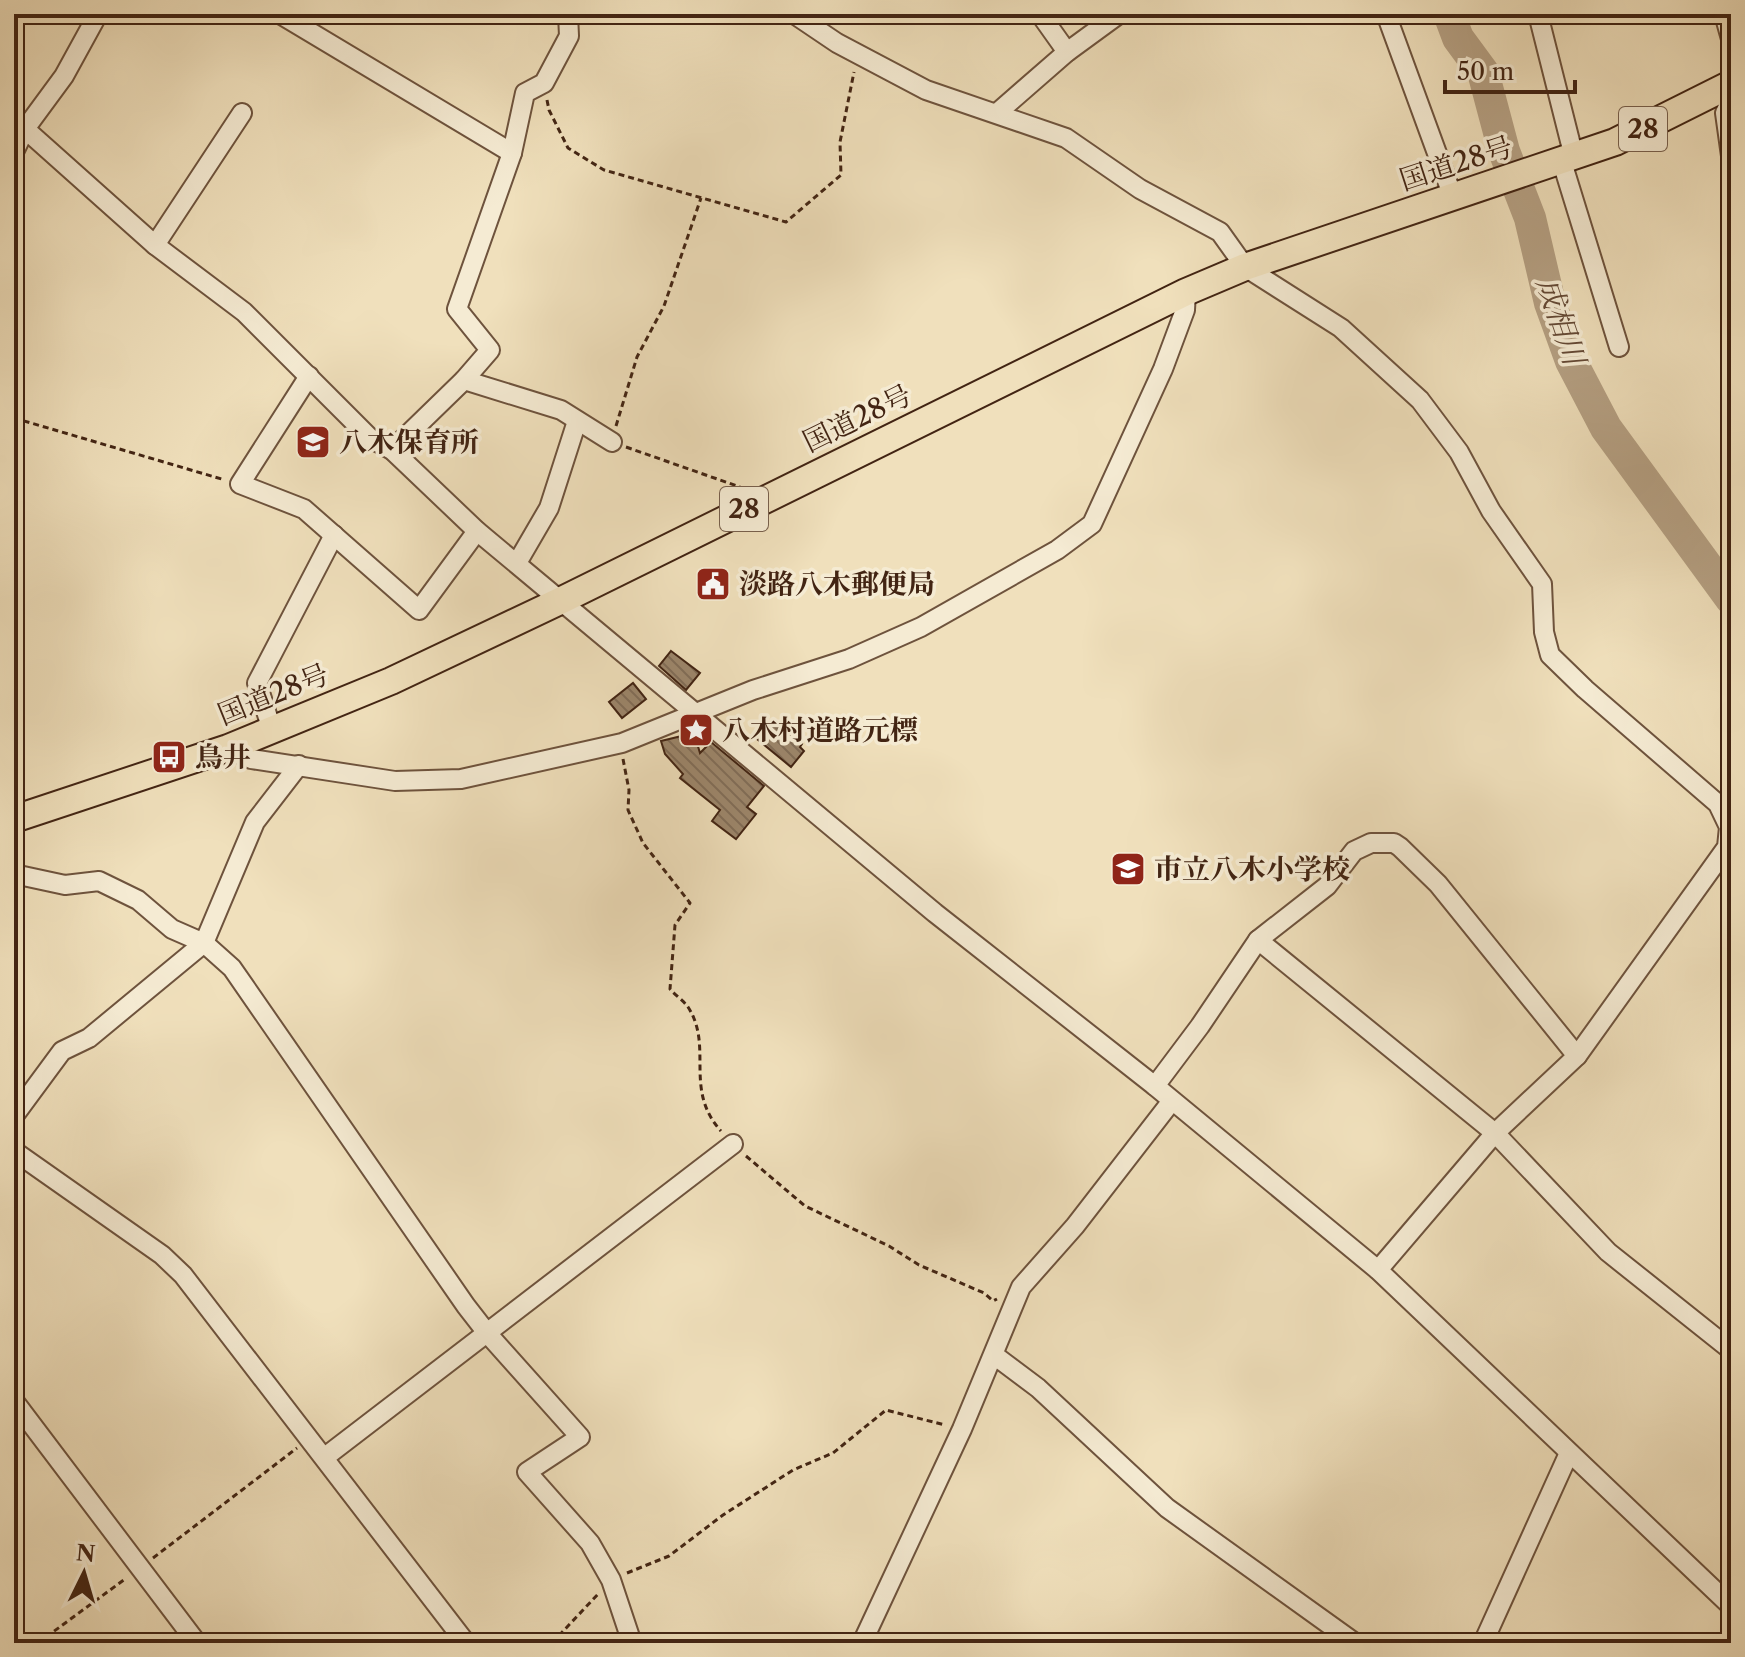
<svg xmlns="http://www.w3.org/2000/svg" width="1745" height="1657" viewBox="0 0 1745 1657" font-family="'Libre Caslon Text','Noto Serif JP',serif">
	<defs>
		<pattern id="building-back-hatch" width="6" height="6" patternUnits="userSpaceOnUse" patternTransform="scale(2)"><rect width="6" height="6" fill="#9c866b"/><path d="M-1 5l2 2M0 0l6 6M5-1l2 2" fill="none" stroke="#816d57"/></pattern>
	</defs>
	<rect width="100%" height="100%" fill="#f0e0bc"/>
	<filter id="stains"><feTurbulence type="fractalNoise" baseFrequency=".0025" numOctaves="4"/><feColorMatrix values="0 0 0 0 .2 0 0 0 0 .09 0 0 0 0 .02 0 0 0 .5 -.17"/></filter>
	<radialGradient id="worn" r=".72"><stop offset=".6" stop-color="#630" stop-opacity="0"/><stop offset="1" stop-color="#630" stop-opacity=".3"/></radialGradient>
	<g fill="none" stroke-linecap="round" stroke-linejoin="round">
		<path stroke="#b5a083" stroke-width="32" d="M 1449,14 L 1458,38 L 1483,72 L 1504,151 L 1530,218 L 1550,303 L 1571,361 L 1606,428 L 1731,599"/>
	</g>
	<g fill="url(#building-back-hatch)" stroke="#422413" stroke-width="2">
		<path d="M 671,651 L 700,673 L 686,690 L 659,666 Z"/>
		<path d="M 633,683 L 646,699 L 622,718 L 609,702 Z"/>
		<path d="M 790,726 L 790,734 L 802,744 L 800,747 L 804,751 L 791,767 L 757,739 L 757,727 Z"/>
		<path d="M 694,733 L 700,753 L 711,742 L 764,786 L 747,807 L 756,814 L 736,839 L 712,821 L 720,810 L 680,778 L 683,774 L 665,754 L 661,741 Z"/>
	</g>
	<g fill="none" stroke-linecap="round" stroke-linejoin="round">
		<g stroke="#6e533d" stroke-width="22">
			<g id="minor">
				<path d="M 280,14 L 512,153"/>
				<path d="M 794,14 L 837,43 L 926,90 L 1066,138 L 1140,189 L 1220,232 L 1245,267 L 1341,328 L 1420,400 L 1459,452 L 1491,511 L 1542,584 L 1544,632 L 1550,655 L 1585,689 L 1718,804 L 1729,827 L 1727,847 L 1577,1056 L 1495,1133 L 1378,1270"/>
				<path d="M 1040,14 L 1067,52"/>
				<path d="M 1386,14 L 1453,197"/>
				<path d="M 1538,14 L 1574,157"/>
				<path d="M 1724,14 L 1731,39"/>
				<path d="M 1731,100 L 1725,113 L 1731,156"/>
				<path d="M 997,113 L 1067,52 L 1119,14"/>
				<path d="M 14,126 L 25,129 L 155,245 L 244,312 L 370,438 L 392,450 L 477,531 L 935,913 L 1155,1086 L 1378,1270 L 1731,1606"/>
				<path d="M 14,152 L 25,129 L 64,76 L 98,14"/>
				<path d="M 1562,162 L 1619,347"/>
				<path d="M 155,245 L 242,113"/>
				<path d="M 309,376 L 240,484 L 304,509 L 419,610 L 477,531"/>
				<path d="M 464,380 L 561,410 L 612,442"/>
				<path d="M 392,450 L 464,380 L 490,350 L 457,309 L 512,153 L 525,93 L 544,83 L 569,36 L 568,14"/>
				<path d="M 517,563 L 549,508 L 577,421"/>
				<path d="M 272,730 L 257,683 L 334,535"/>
				<path d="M 228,748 L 251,759 L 395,781 L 461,779 L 622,743 L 753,690 L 849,659 L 921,627 L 1057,550 L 1092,524 L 1163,369 L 1185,310 L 1186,292"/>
				<path d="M 14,874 L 65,885 L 99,881 L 138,900 L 172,929 L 204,943 L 232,968 L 466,1306 L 487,1333 L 580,1437 L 527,1472 L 590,1543 L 611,1580 L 632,1643"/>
				<path d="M 1258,940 L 1495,1133 L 1608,1252 L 1731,1350"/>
				<path d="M 1155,1086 L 1200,1026 L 1258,940 L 1327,886 L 1354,851 L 1371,843 L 1394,843 L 1400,847 L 1438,884 L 1577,1056"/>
				<path d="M 14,1116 L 62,1051 L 89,1038 L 204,943 L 255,822 L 299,765"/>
				<path d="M 14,1151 L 162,1255 L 183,1275 L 466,1643"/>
				<path d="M 994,1355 L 1038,1388 L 1167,1508 L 1355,1643"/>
				<path d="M 14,1401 L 197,1643"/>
				<path d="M 325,1457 L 733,1144"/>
				<path d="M 862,1643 L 962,1429 L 1021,1287 L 1075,1226 L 1171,1102"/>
				<path d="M 1483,1643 L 1569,1453"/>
			</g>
		</g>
		<g stroke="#422413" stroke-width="30">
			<path id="highway" d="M 14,819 L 228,748 L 391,681 L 562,600 L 1186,292 L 1245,267 L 1615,142 L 1731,84"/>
		</g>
		<g stroke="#422413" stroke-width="3" stroke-dasharray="6 4" stroke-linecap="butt">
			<path d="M 547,100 L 549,110 L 568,148 L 604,170 L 786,222 L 841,175 L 840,142 L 854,72"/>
			<path d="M 14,418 L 225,480"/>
			<path d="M 616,426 L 637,357 L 664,306 L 701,198"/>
			<path d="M 626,447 L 740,487"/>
			<path d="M 623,759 L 629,790 L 628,810 L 643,843 L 690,903 L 675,925 L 670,989 C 675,995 683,1000 688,1007 C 714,1047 683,1089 721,1131"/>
			<path d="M 746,1156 L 805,1206 L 889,1246 L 919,1265 L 984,1293 L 993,1301 L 997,1299"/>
			<path d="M 153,1558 L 297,1448"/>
			<path d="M 627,1573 L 669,1556 L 723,1515 L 793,1470 L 833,1453 L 886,1410 L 945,1425"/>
			<path d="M 38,1643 L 125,1579"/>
			<path d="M 552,1643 L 599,1593"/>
		</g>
		<use href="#minor" stroke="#f5ebd3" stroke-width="18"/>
		<use href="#highway" stroke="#f0e0bc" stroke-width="26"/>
	</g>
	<defs>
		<g id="school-square" transform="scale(1.8)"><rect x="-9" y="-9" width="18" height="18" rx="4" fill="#8f2418" stroke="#f5ebd3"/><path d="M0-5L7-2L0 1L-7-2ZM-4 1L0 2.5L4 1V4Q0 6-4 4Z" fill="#fff"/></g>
		<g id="civic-square" transform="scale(1.8)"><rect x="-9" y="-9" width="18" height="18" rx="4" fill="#8f2418" stroke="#f5ebd3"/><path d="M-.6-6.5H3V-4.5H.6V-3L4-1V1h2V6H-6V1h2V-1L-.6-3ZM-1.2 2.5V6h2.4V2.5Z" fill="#fff"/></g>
		<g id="sight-square" transform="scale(1.8)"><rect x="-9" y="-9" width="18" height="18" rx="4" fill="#8f2418" stroke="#f5ebd3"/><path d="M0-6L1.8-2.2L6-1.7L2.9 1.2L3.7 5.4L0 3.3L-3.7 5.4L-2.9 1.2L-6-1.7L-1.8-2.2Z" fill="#fff"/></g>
		<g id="bus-square" transform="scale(1.8)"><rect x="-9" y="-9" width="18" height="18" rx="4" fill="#8f2418" stroke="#f5ebd3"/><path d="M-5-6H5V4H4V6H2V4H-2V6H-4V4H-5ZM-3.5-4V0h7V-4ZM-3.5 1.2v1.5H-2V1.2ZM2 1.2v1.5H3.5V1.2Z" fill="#fff"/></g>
	</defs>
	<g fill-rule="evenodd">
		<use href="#school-square" x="313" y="442"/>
		<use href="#civic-square" x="713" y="584"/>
		<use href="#sight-square" x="696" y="730"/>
		<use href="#bus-square" x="169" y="757"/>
		<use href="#school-square" x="1128" y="869"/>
	</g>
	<g text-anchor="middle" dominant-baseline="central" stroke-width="7" stroke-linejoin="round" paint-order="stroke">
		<g fill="#f5ebd3" stroke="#78604d" stroke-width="2">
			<rect x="1619" y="107" width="48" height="44" rx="6"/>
			<rect x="720" y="487" width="48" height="44" rx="6"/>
		</g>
		<g font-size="26" font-weight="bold" fill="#422413">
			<text x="1643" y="129">28</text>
			<text x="744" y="509">28</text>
		</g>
		<g font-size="28" fill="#422413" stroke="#f5ebd3">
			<text transform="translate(1456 163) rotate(-18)">国道28号</text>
			<text transform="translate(857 418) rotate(-26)">国道28号</text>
			<text transform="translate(273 694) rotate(-22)">国道28号</text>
		</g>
		<g font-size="28" font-weight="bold" fill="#422413" stroke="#f5ebd3" text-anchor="start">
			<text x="339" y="442">八木保育所</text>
			<text x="739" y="584">淡路八木郵便局</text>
			<text x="722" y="730">八木村道路元標</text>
			<text x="195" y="757">鳥井</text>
			<text x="1154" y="869">市立八木小学校</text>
		</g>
		<g font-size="30" font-style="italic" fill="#644935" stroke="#f5ebd3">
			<text transform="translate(1561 321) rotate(71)">成相川</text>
		</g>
	</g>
	<rect width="1745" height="1657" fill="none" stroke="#f0e0bc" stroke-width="48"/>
	<rect x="16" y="16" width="1713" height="1625" fill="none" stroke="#422413" stroke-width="4"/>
	<rect x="24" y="24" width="1697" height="1609" fill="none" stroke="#422413" stroke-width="2"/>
	<g transform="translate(84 1573) rotate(5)" stroke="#f5ebd3" stroke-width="6" paint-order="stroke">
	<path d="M0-6L14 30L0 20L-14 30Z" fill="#422413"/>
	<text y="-12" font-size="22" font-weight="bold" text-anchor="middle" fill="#422413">N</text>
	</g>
	<path d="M1445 80v12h130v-12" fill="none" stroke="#422413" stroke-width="4"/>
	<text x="1457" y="80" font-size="24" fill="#422413" stroke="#f5ebd3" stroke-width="6" paint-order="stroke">50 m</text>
	<rect width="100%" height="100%" filter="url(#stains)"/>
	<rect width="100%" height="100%" fill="url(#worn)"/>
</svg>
